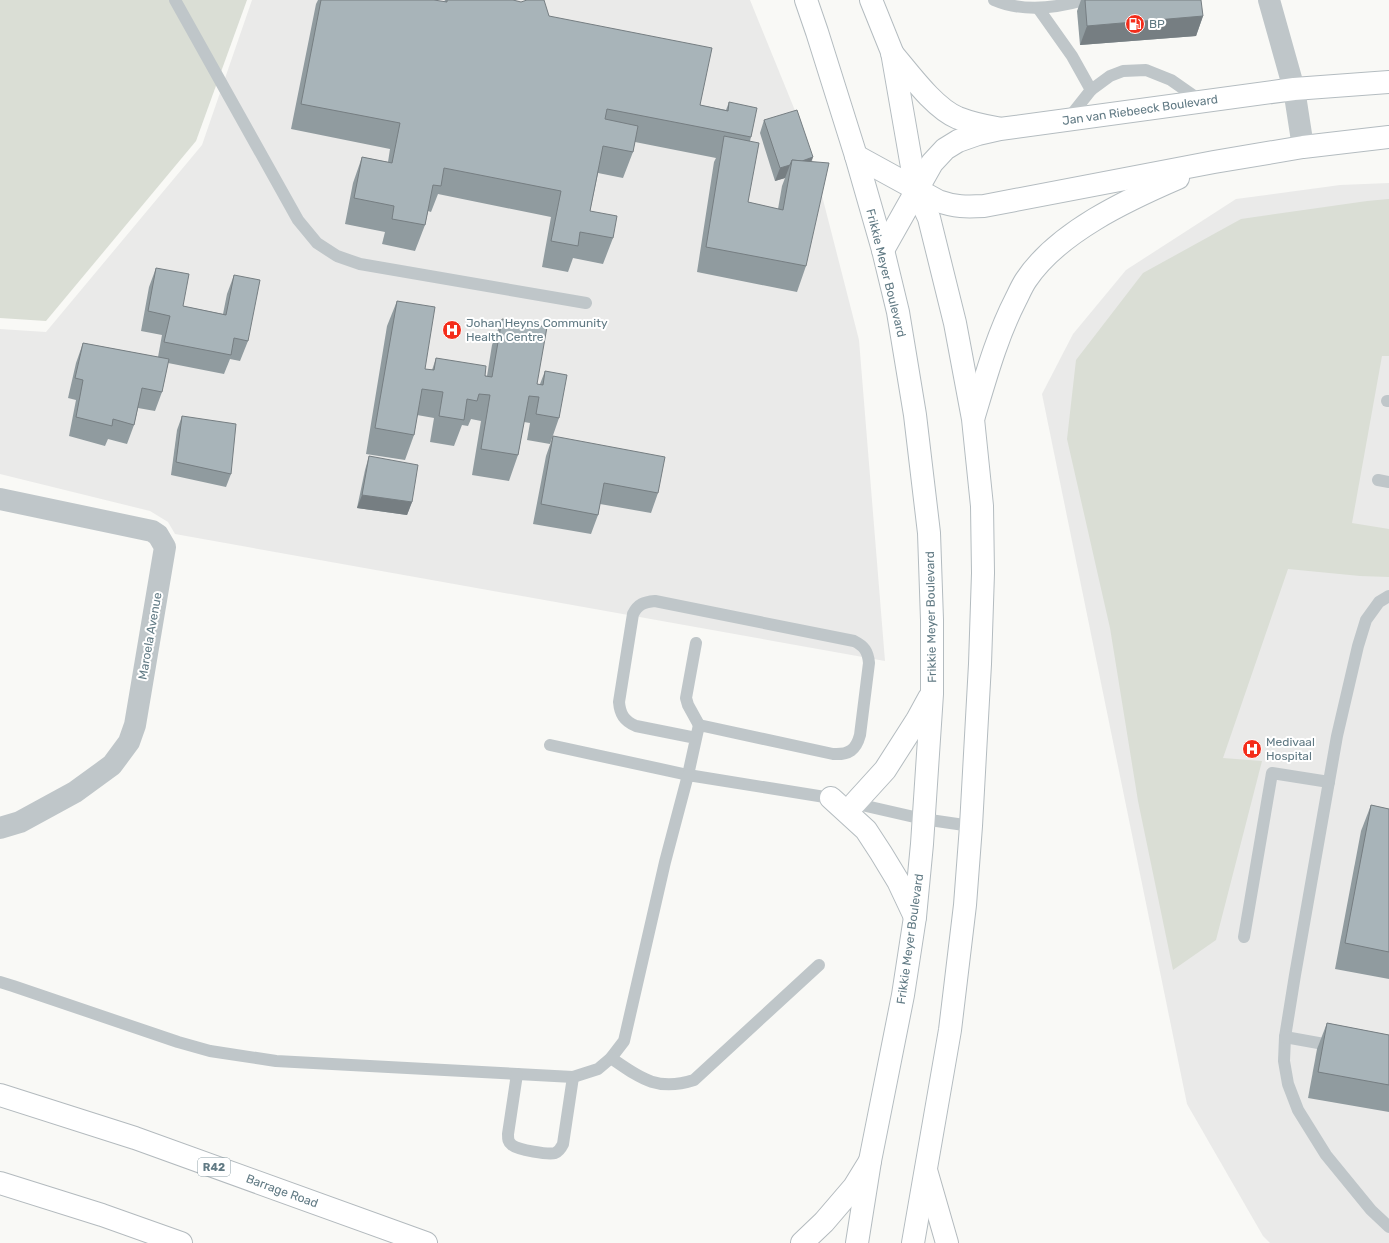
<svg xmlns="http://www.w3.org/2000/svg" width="1389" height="1243" viewBox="0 0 1389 1243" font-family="Rubik,sans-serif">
	<rect width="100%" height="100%" fill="#f9f9f6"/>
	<g fill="#eaeae9">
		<path d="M 252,0 L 750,0 L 809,145 L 859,340 L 885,661 L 175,534 L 168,522 L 150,511 L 0,474 L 0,329 L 46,332 L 202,145 Z"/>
		<path d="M 1389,183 L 1389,1243 L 1270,1243 L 1263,1236 L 1187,1104 L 1042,394 L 1073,334 L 1126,270 L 1236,199 L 1340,185 Z"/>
	</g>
	<g fill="#daded5">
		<path d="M 0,0 L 247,0 L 196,141 L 46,321 L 0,318 Z"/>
		<path d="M 1389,199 L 1389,356 L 1382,356 L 1352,523 L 1389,529 L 1389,577 L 1360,576 L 1288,569 L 1223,758 L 1262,761 L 1216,940 L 1173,970 L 1138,801 L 1110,628 L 1067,439 L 1076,360 L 1143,273 L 1241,219 L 1367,201 Z"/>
	</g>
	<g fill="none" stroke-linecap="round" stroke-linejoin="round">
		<g stroke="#b4bcc0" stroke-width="24">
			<g id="secondary">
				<path d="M 806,0 L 817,32 L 856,156 L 883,250 L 898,312 L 915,415 L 929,533 L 932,620 L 932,694 L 922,844 L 915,917 L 903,995 L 870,1161 L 857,1243"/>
				<path d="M 871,0 L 892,52 L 916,190 L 929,218 L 955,323 L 973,419 L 982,506 L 983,573 L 980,664 L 971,826 L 965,905 L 950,1030 L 913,1243"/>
				<path d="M 892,53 C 909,73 934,108 958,118 C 971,123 984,126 997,128"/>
				<path d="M 856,156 L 938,201 C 955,207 966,207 984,206 L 1214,162 L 1303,147 L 1389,137"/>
				<path d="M 883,250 L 932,163 L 945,149 L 958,141 L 978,134 L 1000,129 L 1294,89 L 1389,82"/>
				<path d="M 974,416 C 986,376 997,336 1016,299 C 1019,293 1022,286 1026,280 C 1058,232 1127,200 1178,178"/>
				<path d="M 831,798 L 866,830 L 881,853 L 898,881 L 915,917"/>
				<path d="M 855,803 L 885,770 L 917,720 L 929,698"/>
			</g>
		</g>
		<g stroke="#b3babe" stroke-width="24">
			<g id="primary">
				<path d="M 0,1095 L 135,1138 L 426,1243"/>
				<path d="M 926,1170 L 947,1243"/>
				<path d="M 0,1183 L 102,1215 L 181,1243"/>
				<path d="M 802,1243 L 824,1222 L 854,1187 L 870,1161"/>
			</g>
		</g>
		<g stroke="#bfc6c9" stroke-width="12">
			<path d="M 175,0 L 298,220 L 317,243 L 337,256 L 360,264 L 586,303"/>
			<path d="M 994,0 C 1022,12 1056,8 1084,0"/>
			<path d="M 1038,8 L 1072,56 L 1091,90"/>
			<path d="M 1068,119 L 1091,90 L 1110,76 L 1123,71 L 1146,70 L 1171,80 L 1201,101"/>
			<path d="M 1387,401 L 1389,401"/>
			<path d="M 1378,480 L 1389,482"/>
			<path d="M 1389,596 L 1379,602 L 1366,620 L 1358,646 L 1337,736 L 1295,975 L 1285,1037 L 1284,1061 L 1288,1084 L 1298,1110 L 1326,1155 L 1371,1210 L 1389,1227"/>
			<path d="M 696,643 L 686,698 L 688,705 L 699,725"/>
			<path d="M 550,745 L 688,775 L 699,725 L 833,754 C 849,755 856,750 860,735 L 869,663 C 868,651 864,646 854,641 L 655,601 C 644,602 638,604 633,614 L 619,702 C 620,714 624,721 636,726 L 696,738"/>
			<path d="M 1244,937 L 1272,773 L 1329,782"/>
			<path d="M 0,982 L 13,986 L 178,1042 L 210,1051 L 276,1061 L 573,1077 L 598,1069 L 611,1058 L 624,1041 L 665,862 L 688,775 L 831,798 L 923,819 L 971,826"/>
			<path d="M 1285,1037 L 1335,1046"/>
			<path d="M 611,1058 C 640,1078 657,1092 694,1080 L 819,965"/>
			<path d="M 517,1074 L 508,1134 C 508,1139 508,1142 512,1145 C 518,1150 549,1155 555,1153 C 560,1151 561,1148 563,1144 L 573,1077"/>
		</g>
		<g stroke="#bfc6c9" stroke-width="22">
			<path d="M 1269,0 L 1294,89 L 1303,147"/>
			<path d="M 0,499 L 152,531 L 158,535 L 165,547 L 135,725 L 129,742 L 112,765 L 75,792 L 20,822 L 0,828"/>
		</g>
		<use href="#secondary" stroke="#fff" stroke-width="22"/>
		<use href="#primary" stroke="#fff" stroke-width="22"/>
	</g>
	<g fill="#909b9f">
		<path d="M 318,0 L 434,0 L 444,2 L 445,0 L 513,0 L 549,16 L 700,105 L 726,110 L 729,102 L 751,137 L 750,141 L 748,202 L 778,209 L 782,186 L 785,178 L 775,181 L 760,133 L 764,120 L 813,157 L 811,161 L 806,266 L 797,292 L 697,272 L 714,162 L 716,158 L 635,142 L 633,152 L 623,178 L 598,173 L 590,211 L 613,238 L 603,264 L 573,258 L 568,272 L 542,267 L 551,217 L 438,194 L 431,212 L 428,211 L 425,225 L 415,251 L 382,244 L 385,232 L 345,224 L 353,183 L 362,157 L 388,162 L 390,149 L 291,129 L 316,4 Z"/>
		<path d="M 1081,0 L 1085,0 L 1203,16 L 1196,36 L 1080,45 L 1077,11 Z"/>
		<path d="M 156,268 L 183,306 L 223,314 L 227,294 L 234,275 L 248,341 L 240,361 L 230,359 L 224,374 L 168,363 L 162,392 L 155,411 L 138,408 L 134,425 L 127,444 L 108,439 L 105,446 L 69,436 L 76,400 L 68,398 L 76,363 L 83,343 L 158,357 L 162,335 L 141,331 L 149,287 Z"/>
		<path d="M 397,301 L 425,369 L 432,370 L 436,358 L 487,376 L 492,345 L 502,319 L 537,384 L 540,384 L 545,371 L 559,418 L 550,444 L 527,440 L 530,423 L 524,422 L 518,455 L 509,481 L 472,475 L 481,421 L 471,419 L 468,426 L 462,425 L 454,446 L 430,442 L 434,418 L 417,415 L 414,435 L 405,460 L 366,454 L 387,326 Z"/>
		<path d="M 182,416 L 231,474 L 226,487 L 171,475 L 177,430 Z"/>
		<path d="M 553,436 L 658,493 L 651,513 L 600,504 L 598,515 L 591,534 L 533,524 L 546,456 Z"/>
		<path d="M 369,456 L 412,502 L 407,515 L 357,508 L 365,470 Z"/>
		<path d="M 1371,805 L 1389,809 L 1389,979 L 1335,969 L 1361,831 Z"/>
		<path d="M 1327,1023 L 1389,1035 L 1389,1112 L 1308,1098 L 1317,1049 Z"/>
	</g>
	<g fill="#767e82">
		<path d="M 1203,16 L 1196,36 L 1080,45 L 1087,26 Z"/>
		<path d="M 813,157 L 808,171 L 791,165 Z"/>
		<path d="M 790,165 L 785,178 L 775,181 L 780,168 Z"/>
		<path d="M 362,495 L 412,502 L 407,515 L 357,508 Z"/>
	</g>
	<g fill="#a8b4b9" stroke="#767e82">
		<path d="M 321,0 L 434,0 L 447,2 L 447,0 L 513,0 L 521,2 L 527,0 L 544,0 L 549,16 L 712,48 L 700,105 L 728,111 L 729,102 L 757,108 L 751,137 L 607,109 L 605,119 L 638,126 L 633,152 L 603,146 L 590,211 L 617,216 L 613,238 L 580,232 L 578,246 L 551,241 L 561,191 L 444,168 L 441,186 L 433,185 L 425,225 L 392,219 L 394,206 L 354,198 L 362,157 L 392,163 L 400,123 L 301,104 Z"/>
		<path d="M 1085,0 L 1201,0 L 1203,16 L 1087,26 Z"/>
		<path d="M 797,110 L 813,157 L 802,161 L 792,160 L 790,165 L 780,168 L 764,120 Z"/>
		<path d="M 724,136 L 759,143 L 748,202 L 783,210 L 792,160 L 829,163 L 806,266 L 706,247 Z"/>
		<path d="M 156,268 L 189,274 L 183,306 L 226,315 L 234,275 L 260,280 L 248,341 L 234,338 L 231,355 L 164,342 L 170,316 L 148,311 Z"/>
		<path d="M 397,301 L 435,307 L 425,369 L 434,370 L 436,358 L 486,366 L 485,376 L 492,377 L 502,319 L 547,327 L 537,384 L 543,385 L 545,371 L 567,375 L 559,418 L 536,414 L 539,397 L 529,396 L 518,455 L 481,449 L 490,395 L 479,394 L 477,401 L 467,399 L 464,420 L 439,416 L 443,392 L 422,389 L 414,435 L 375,428 Z"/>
		<path d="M 83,343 L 169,359 L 162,392 L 142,388 L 134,425 L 113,419 L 112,426 L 76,417 L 83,380 L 75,378 Z"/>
		<path d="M 182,416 L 236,424 L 231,474 L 176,462 Z"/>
		<path d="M 553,436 L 665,457 L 658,493 L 604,483 L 598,515 L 541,504 Z"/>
		<path d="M 369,456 L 418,465 L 412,502 L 362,495 Z"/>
		<path d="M 1371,805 L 1389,809 L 1389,952 L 1345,943 Z"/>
		<path d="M 1327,1023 L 1389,1035 L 1389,1085 L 1318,1072 Z"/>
	</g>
	<defs>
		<g id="fuel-disc" transform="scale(1)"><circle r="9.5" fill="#f42d1b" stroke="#fff"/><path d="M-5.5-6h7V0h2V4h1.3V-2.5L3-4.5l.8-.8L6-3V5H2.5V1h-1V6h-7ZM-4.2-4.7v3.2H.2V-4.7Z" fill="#fff"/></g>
		<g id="hospital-disc" transform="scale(1)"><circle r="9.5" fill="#f42d1b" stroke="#fff"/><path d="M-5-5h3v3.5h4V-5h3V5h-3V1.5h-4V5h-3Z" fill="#fff"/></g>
	</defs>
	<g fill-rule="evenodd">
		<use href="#fuel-disc" x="1135" y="24"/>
		<use href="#hospital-disc" x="452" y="330"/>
		<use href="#hospital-disc" x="1252" y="749"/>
	</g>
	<g text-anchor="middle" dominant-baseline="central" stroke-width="4" stroke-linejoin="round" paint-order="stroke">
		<rect fill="#fff" stroke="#90a2a9" stroke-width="1" x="198" y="1158" width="32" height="18" rx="3"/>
		<g font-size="11" font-weight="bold" fill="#617a84">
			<text x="214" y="1167">R42</text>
		</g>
		<g font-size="12" fill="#617a84" stroke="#fff" text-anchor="start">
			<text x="1149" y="24">BP</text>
			<text x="466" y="323">Johan Heyns Community<tspan x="466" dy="14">Health Centre</tspan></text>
			<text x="1266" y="742">Medivaal<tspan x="1266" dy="14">Hospital</tspan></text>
		</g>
		<g font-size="12" fill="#617a84" stroke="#fff">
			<text transform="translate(1140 110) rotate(-8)">Jan van Riebeeck Boulevard</text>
			<text transform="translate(886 273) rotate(76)">Frikkie Meyer Boulevard</text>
			<text transform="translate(931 617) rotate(-91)">Frikkie Meyer Boulevard</text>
			<text transform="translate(150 636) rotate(-80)">Maroela Avenue</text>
			<text transform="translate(910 939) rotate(-82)">Frikkie Meyer Boulevard</text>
			<text transform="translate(282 1191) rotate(20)">Barrage Road</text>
		</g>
	</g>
</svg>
